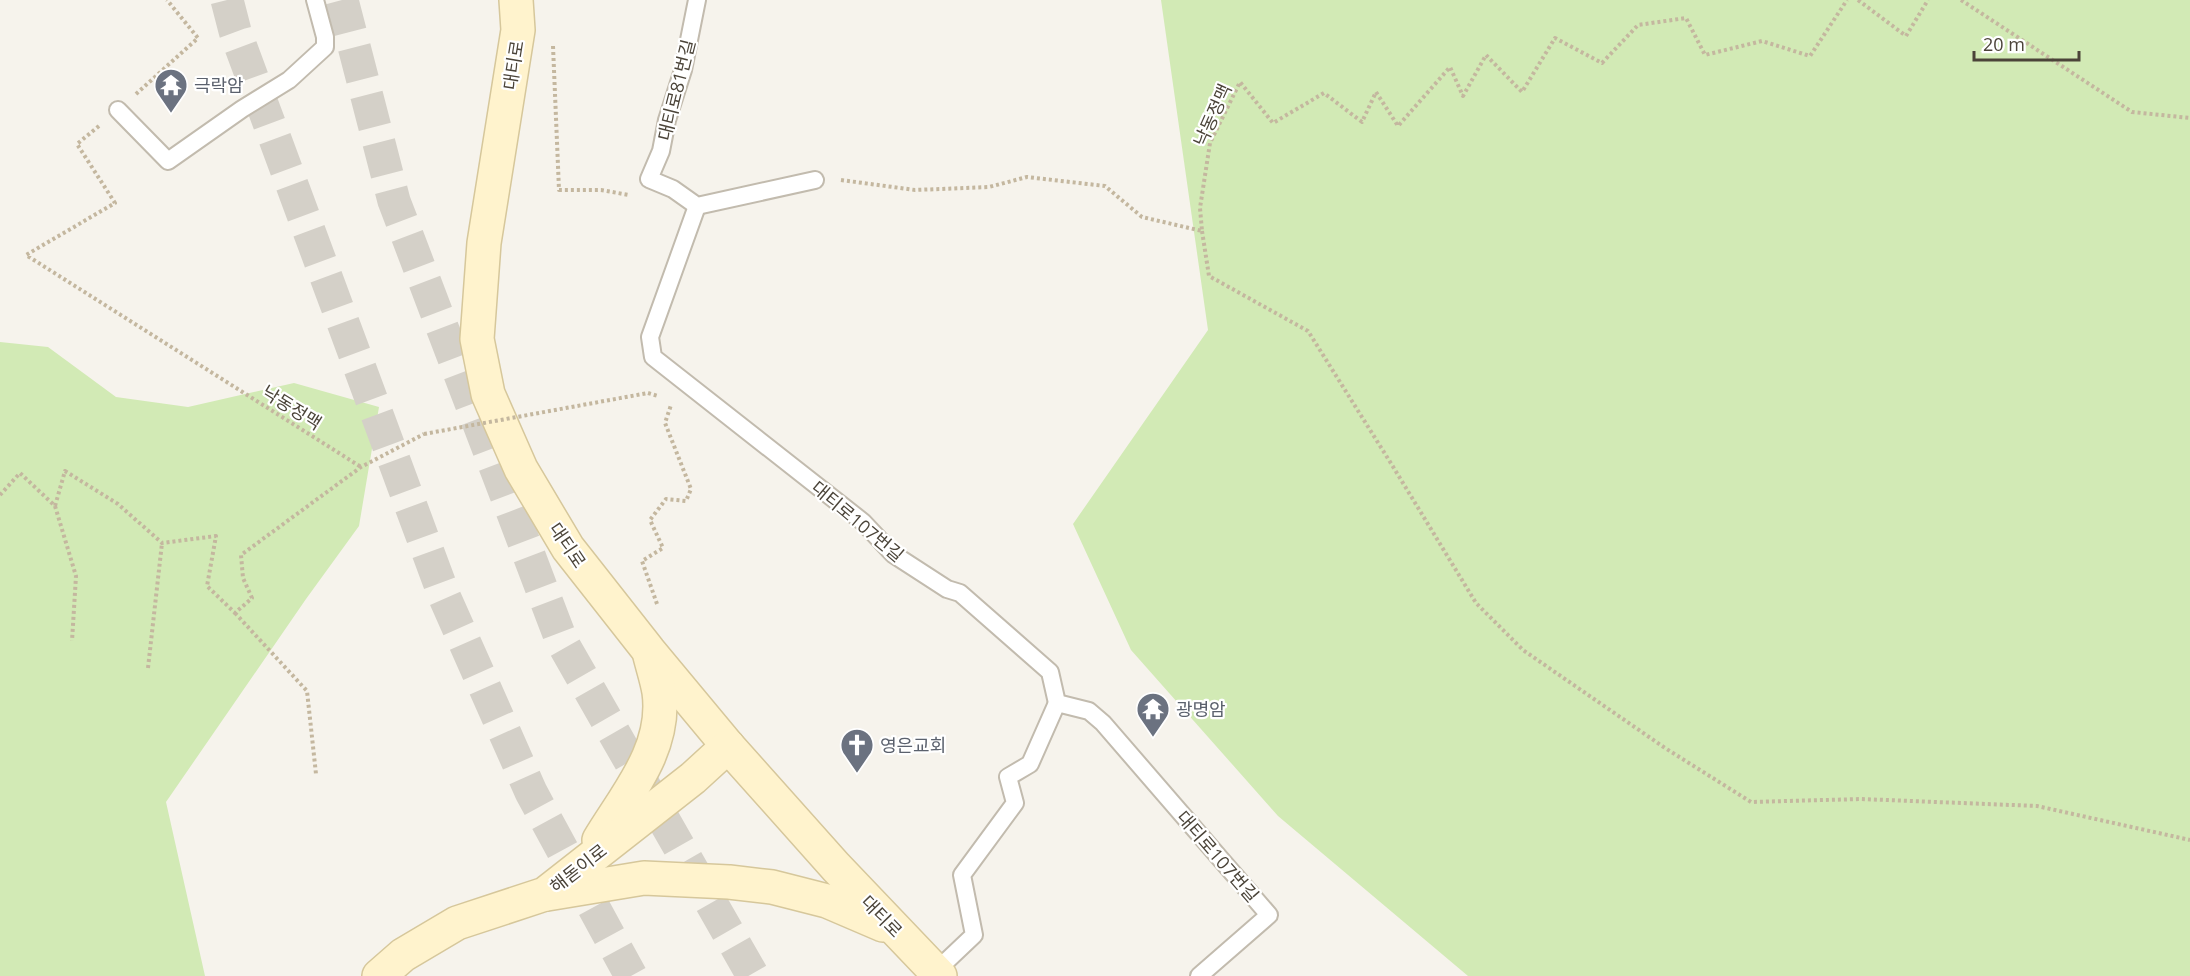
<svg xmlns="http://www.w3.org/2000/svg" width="2190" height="976" viewBox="0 0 2190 976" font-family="'Open Sans','Noto Sans KR',sans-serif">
	<rect width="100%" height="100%" fill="#f6f3ec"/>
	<g fill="#d2eab5">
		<path d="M 1161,0 L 2190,0 L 2190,976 L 1468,976 L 1278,816 L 1131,650 L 1073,524 L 1208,330 Z"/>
		<path d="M 0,342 L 48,347 L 116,397 L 188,407 L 294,383 L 379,407 L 359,526 L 306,599 L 166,802 L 205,976 L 0,976 Z"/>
	</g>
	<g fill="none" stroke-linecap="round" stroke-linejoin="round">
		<g stroke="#d4d0c8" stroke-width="33" stroke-dasharray="33 16" stroke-linecap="butt">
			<path d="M 227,0 L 235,31 L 445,598 L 531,792 L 631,976"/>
			<path d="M 342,0 L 394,201 L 562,642 L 753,976"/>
		</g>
		<g stroke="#c2bbae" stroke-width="20">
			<g id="lane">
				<path d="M 697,0 L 683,70 L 667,120 L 661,151 L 649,179 L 673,189 L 697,206 L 815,180"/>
				<path d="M 118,110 L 168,161 L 242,109 L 289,80 L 325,47 L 325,37 L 315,0"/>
				<path d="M 697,206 L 650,337 L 653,357 L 863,522 L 893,554 L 947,589 L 960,593 L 1050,672 L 1057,703 L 1089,711 L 1103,723 L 1269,915 L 1199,976"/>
				<path d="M 936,971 L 974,935 L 962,875 L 1015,803 L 1008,777 L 1030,764 L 1057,703"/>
			</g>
		</g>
		<g stroke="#d6c79b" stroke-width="36">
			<g id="secondary">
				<path d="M 516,0 L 518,30 L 484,243 L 477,339 L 488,394 L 521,469 L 568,548 L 649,651 L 728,746 L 836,867 L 940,976"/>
				<path d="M 599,840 C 626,795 667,749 659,692 C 657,680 653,668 650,656"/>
				<path d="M 547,894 L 644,878 L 729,882 L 772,887 L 827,901 L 883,925"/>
				<path d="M 379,976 L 403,955 L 457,923 L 545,894 L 693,778 L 728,746"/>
			</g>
		</g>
		<g stroke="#c4b79f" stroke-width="4" stroke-dasharray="3 3" stroke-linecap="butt">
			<path d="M 1858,0 L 1906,36 L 1928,0"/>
			<path d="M 1961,0 L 2132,112 L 2190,118"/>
			<path d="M 553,46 L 559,190 L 601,190 L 629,195"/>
			<path d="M 136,94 L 198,38 L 167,0"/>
			<path d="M 99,126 L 77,144 L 115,203 L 26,255 L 361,467"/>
			<path d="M 841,180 L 915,190 L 989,187 L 1027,177 L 1105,186 L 1142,217 L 1202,231 L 1200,208 L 1210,143 L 1240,82 L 1273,123 L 1324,93 L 1362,122 L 1376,92 L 1398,126 L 1450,67 L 1463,96 L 1486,55 L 1522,92 L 1555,38 L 1602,63 L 1638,25 L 1686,18 L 1705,55 L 1762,41 L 1810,56 L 1847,0"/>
			<path d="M 1202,231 L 1209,276 L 1308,331 L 1392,465 L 1476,603 L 1523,650 L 1665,748 L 1751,802 L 1861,799 L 2037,806 L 2190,840"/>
			<path d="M 648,393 L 658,396"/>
			<path d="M 0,495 L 20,473 L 55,506 L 65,471 L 118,504 L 162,543 L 216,536 L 207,586 L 235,613 L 252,598 L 243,578 L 241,555 L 361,467 L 424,434"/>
			<path d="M 55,506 L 76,576 L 72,641"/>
			<path d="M 657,604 L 642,561 L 663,548 L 650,520 L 666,499 L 686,501 L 691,489 L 665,423 L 671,405"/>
			<path d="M 235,613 L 307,691 L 316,774"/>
			<path d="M 148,668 L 162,543"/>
		</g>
		<use href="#lane" stroke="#fff" stroke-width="16"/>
		<use href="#secondary" stroke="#fff3cd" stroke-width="33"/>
		<path stroke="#c4b79f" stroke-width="4" stroke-dasharray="3 3" stroke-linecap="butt" d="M 424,434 L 648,393"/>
	</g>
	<defs>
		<g id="temple-pin" transform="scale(1.725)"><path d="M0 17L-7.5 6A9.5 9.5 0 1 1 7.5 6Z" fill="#6b7280" stroke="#fff"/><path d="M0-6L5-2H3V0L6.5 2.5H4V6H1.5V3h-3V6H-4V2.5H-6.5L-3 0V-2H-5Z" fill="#fff"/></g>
		<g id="church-pin" transform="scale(1.725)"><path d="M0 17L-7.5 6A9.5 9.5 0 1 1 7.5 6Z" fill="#6b7280" stroke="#fff"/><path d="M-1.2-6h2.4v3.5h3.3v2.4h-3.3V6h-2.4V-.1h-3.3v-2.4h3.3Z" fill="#fff"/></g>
	</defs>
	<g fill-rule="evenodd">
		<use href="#temple-pin" x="171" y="85"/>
		<use href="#temple-pin" x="1153" y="709"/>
		<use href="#church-pin" x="857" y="745"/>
	</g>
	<g text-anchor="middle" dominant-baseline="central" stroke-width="4.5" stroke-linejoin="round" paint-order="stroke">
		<g font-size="18" fill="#4b4439" stroke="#fff">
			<text transform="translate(513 65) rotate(-81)">대티로</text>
			<text transform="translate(676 90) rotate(-76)">대티로81번길</text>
			<text transform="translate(1212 115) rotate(-66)">낙동정맥</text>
			<text transform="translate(292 407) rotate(32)">낙동정맥</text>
			<text transform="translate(858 521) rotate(40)">대티로107번길</text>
			<text transform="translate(568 545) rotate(56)">대티로</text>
			<text transform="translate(1218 856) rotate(49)">대티로107번길</text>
			<text transform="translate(578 868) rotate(-38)">해돋이로</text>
			<text transform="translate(882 916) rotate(46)">대티로</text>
		</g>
		<g font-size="18" fill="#5b616d" stroke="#fff" text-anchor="start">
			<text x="194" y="85">극락암</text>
			<text x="1176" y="709">광명암</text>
			<text x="880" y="745">영은교회</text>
		</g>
	</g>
	<path d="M1974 51v9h105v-9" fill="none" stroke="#4b4439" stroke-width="3"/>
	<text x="1983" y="51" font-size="18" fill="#4b4439" stroke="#ffffff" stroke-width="4.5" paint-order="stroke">20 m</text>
</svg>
